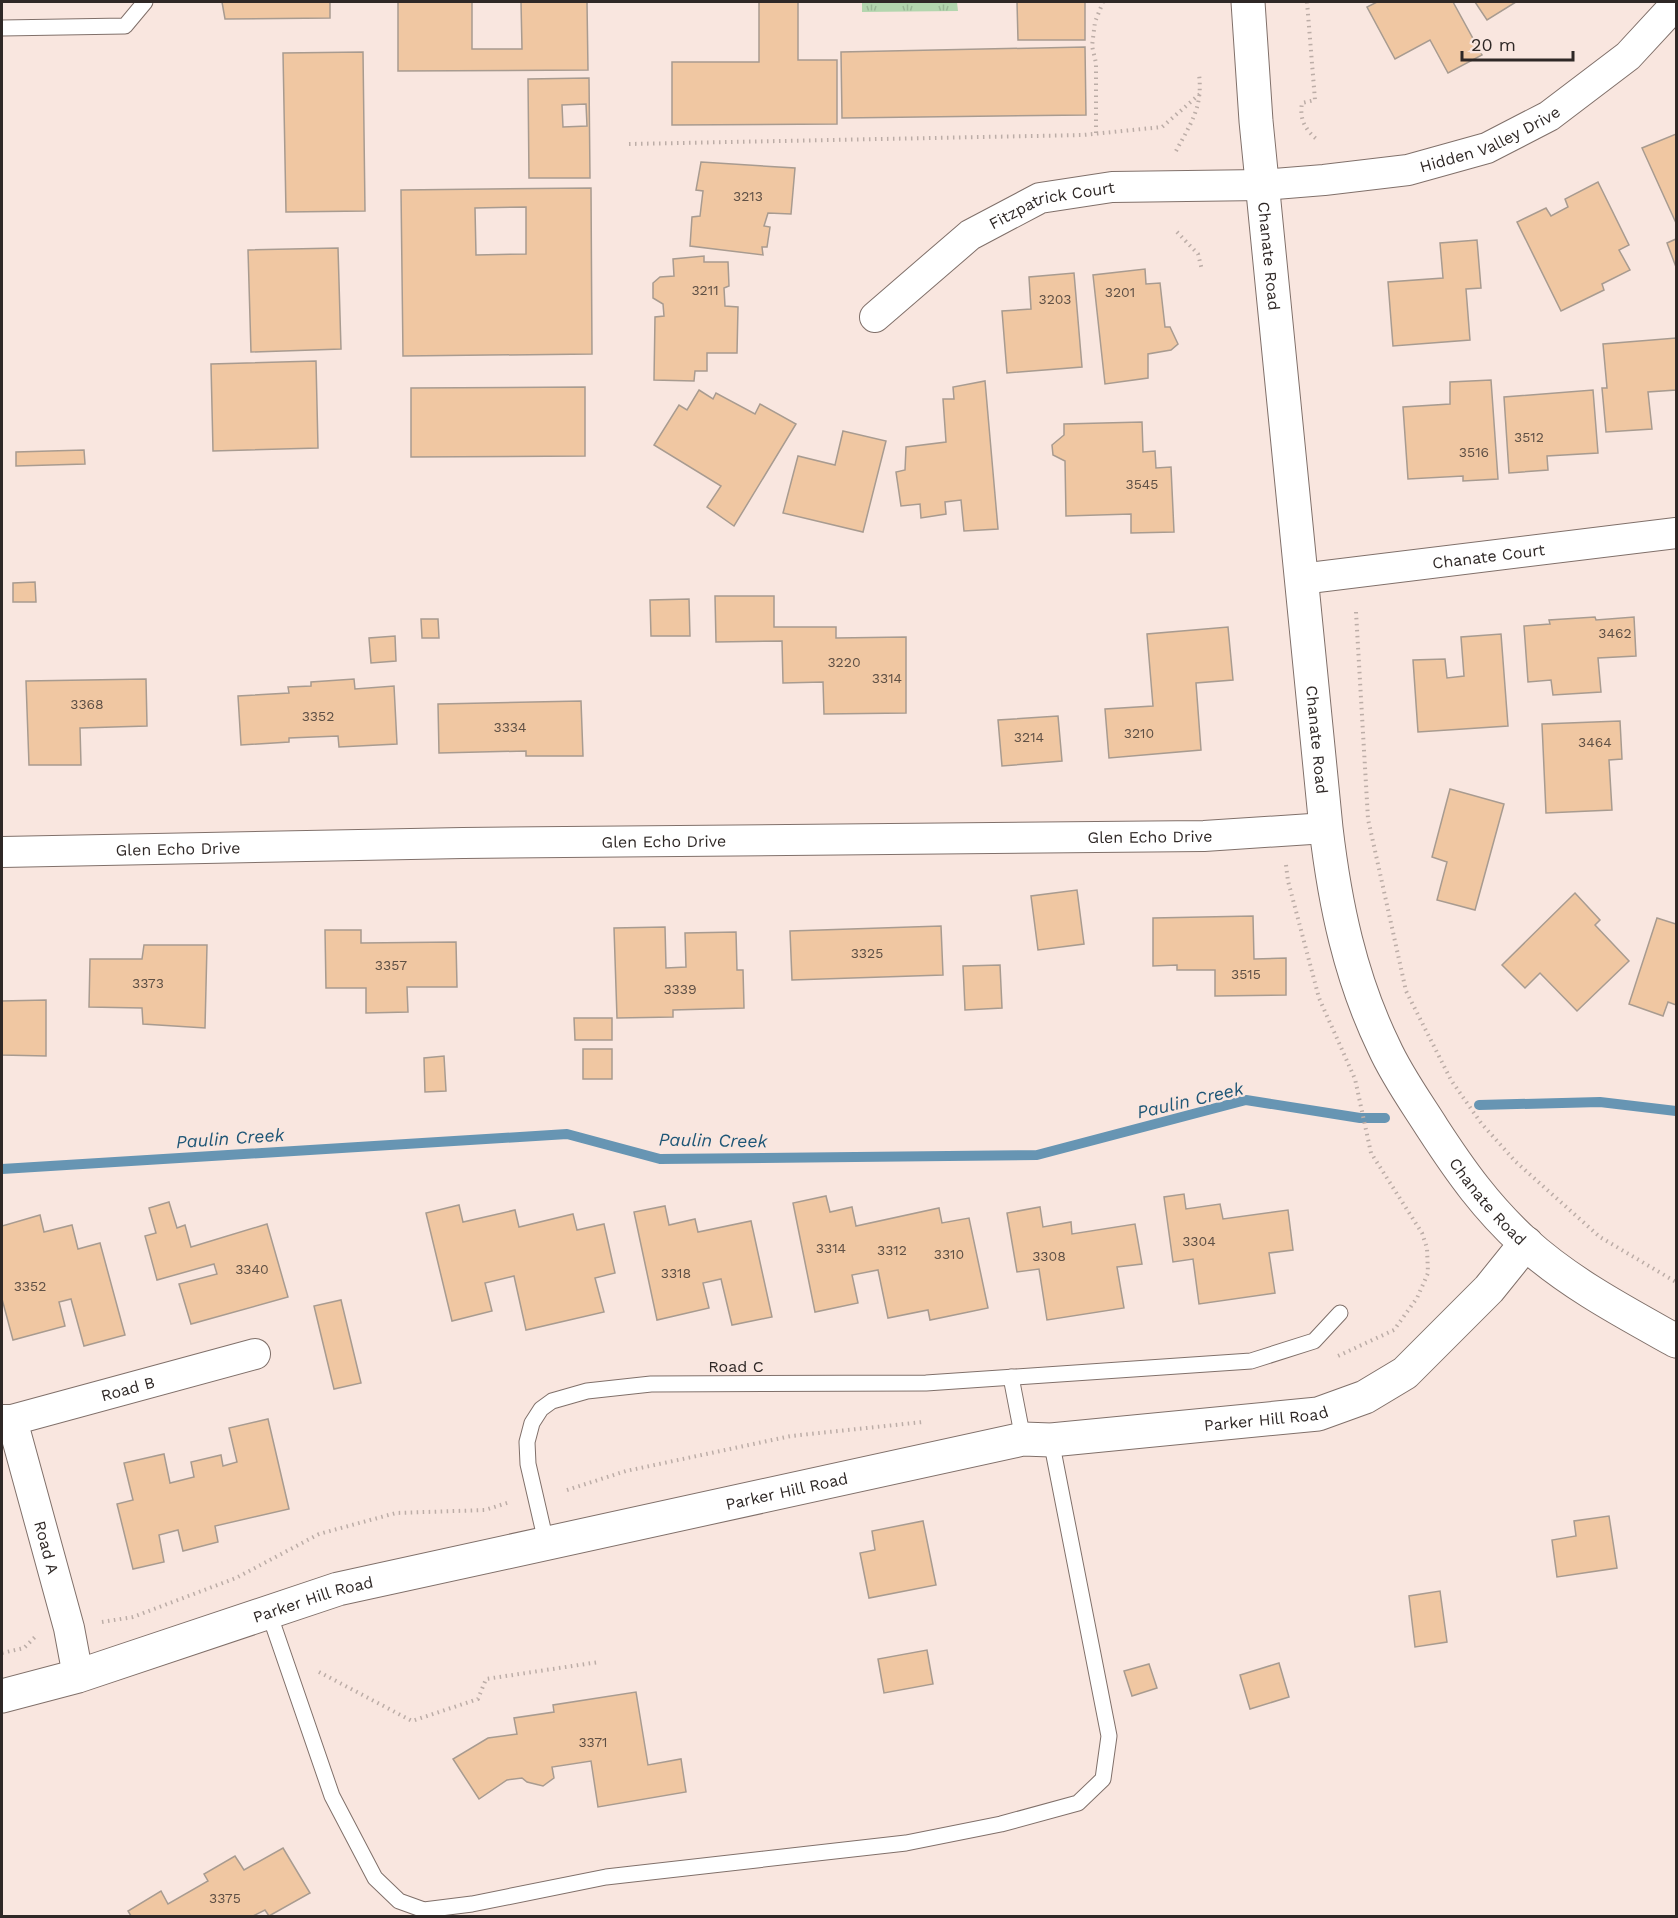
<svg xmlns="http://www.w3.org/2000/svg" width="1678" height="1918" viewBox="0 0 1678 1918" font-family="'Work Sans',sans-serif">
	<defs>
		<pattern id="park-tufts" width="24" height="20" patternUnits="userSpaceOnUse" patternTransform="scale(1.5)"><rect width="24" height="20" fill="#b3d6ae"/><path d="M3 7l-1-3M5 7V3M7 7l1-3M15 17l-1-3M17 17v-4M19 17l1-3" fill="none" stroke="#9ab896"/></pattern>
	</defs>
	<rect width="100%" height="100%" fill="#f9e6df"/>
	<path fill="url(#park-tufts)" d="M 862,2 L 957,2 L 958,11 L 862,12 Z"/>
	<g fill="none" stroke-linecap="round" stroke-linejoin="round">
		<g stroke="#6795b3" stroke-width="10">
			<path d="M 1479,1105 L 1600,1102 L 1676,1111"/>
			<path d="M 2,1169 L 567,1134 L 660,1159 L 1037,1155 L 1246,1100 L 1360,1118 L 1385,1118"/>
		</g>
	</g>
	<g fill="#f0c7a2" stroke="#a89b90" stroke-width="1.5" fill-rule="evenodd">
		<path d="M 199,2 L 330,2 L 330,18 L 225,19 L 222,2 Z"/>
		<path d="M 398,2 L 480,2 L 472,2 L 472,49 L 522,49 L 521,2 L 587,2 L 588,70 L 398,71 Z"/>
		<path d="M 759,2 L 798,2 L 798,60 L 837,60 L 837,124 L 672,125 L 672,62 L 759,62 Z"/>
		<path d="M 1017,2 L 1085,2 L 1085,40 L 1018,40 Z"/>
		<path d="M 1377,2 L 1453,2 L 1482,55 L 1448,73 L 1430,40 L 1395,59 L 1367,7 Z"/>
		<path d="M 1475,2 L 1516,2 L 1487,20 Z"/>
		<path d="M 1085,47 L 1086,115 L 842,118 L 841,52 Z"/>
		<path d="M 363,52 L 365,211 L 286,212 L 283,53 Z"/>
		<path d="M 589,78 L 590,178 L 529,178 L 528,79 ZM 586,104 L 587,126 L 563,127 L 562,105 Z"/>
		<path d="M 1676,134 L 1676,223 L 1642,148 Z"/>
		<path d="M 701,162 L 795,168 L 791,214 L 768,213 L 764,226 L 770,227 L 767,247 L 762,247 L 763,255 L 690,246 L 692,217 L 700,216 L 703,191 L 696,190 Z"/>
		<path d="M 1598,182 L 1629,245 L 1619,250 L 1630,270 L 1602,284 L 1604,290 L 1561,311 L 1517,222 L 1546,208 L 1551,216 L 1568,207 L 1565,199 Z"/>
		<path d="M 591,188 L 592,354 L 403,356 L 401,190 ZM 526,207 L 526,254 L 476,255 L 475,208 Z"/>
		<path d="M 1676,239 L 1676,267 L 1667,243 Z"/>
		<path d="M 1477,240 L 1481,288 L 1466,289 L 1470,340 L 1393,346 L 1388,282 L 1443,278 L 1440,243 Z"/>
		<path d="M 338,248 L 341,349 L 251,352 L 248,250 Z"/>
		<path d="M 704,256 L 704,262 L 728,262 L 729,286 L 724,288 L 725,306 L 738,307 L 737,353 L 707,353 L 707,371 L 695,371 L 694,381 L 654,380 L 655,317 L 664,316 L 663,304 L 653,298 L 653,283 L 660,277 L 674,276 L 673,259 Z"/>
		<path d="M 1145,269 L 1146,284 L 1160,283 L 1165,327 L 1170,327 L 1178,344 L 1171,350 L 1148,354 L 1148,378 L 1105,384 L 1093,275 Z"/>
		<path d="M 1074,273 L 1082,367 L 1007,373 L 1002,311 L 1031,309 L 1029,277 Z"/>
		<path d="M 1676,338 L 1676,390 L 1648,392 L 1652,429 L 1606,432 L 1602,388 L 1607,388 L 1603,344 Z"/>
		<path d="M 316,361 L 318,448 L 213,451 L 211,364 Z"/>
		<path d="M 1491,380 L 1498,479 L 1463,481 L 1463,476 L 1408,479 L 1403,407 L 1450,404 L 1450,382 Z"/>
		<path d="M 985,381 L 998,529 L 964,531 L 961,500 L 945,502 L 946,514 L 921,518 L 920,504 L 901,506 L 896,472 L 905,470 L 906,447 L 946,442 L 943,399 L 954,399 L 953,387 Z"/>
		<path d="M 585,387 L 585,456 L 411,457 L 411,388 Z"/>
		<path d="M 699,390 L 713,399 L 716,393 L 755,414 L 760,404 L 796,424 L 734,526 L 707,507 L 721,486 L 654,445 L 679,405 L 687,410 Z"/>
		<path d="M 1593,390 L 1598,453 L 1547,456 L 1548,470 L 1509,473 L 1504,397 Z"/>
		<path d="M 1142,422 L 1143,452 L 1155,451 L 1156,468 L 1171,467 L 1174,532 L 1131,533 L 1131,514 L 1066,516 L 1065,461 L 1053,455 L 1052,445 L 1064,435 L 1064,424 Z"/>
		<path d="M 843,431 L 886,441 L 863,532 L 783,513 L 798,456 L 835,465 Z"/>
		<path d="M 84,450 L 85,464 L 16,466 L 16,452 Z"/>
		<path d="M 35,582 L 36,602 L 13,602 L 13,583 Z"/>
		<path d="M 715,596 L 774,596 L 774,627 L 836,627 L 836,638 L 906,637 L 906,713 L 824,714 L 823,682 L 783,683 L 782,641 L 716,642 Z"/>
		<path d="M 689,599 L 690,636 L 651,636 L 650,600 Z"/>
		<path d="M 1595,617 L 1596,620 L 1634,617 L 1636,656 L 1598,658 L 1601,692 L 1553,695 L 1551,680 L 1528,682 L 1524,626 L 1550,624 L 1549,620 Z"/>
		<path d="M 421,619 L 438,619 L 439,638 L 422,638 Z"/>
		<path d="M 1228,627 L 1233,680 L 1196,683 L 1201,750 L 1109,758 L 1105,709 L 1153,706 L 1147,634 Z"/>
		<path d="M 1501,634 L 1508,726 L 1418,732 L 1413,660 L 1445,659 L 1447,678 L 1464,676 L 1461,637 Z"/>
		<path d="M 395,636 L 396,661 L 371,663 L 369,638 Z"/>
		<path d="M 146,679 L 147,726 L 80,728 L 81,765 L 29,765 L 26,681 Z"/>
		<path d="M 354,679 L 355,689 L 394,686 L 397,744 L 339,747 L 338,736 L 289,738 L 289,742 L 241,745 L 238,696 L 289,693 L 288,687 L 311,686 L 311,682 Z"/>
		<path d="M 581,701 L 583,756 L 526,756 L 526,751 L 439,753 L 438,704 Z"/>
		<path d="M 1058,716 L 1062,761 L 1002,766 L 998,720 Z"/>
		<path d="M 1620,721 L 1622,759 L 1609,760 L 1612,810 L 1546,813 L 1542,724 Z"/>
		<path d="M 1450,789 L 1504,804 L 1475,910 L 1437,900 L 1447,862 L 1432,857 Z"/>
		<path d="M 1077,890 L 1084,944 L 1038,950 L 1031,896 Z"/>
		<path d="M 1575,893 L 1600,920 L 1595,925 L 1629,961 L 1577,1011 L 1540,973 L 1525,988 L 1502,965 Z"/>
		<path d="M 1253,916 L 1254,959 L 1286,958 L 1286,995 L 1215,996 L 1215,970 L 1177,970 L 1177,965 L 1153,966 L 1153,918 Z"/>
		<path d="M 1657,918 L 1676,924 L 1676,1005 L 1668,1002 L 1663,1016 L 1629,1004 Z"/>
		<path d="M 941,926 L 943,975 L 792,980 L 790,931 Z"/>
		<path d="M 665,927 L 666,968 L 686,967 L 685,933 L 736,932 L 737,970 L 743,970 L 744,1008 L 673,1010 L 673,1017 L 617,1018 L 614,928 Z"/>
		<path d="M 325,930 L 361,930 L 361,943 L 456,942 L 457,987 L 407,987 L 408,1012 L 366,1013 L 366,988 L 326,988 Z"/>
		<path d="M 144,945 L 207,945 L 205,1028 L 143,1024 L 142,1008 L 89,1007 L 90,959 L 142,959 Z"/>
		<path d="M 1000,965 L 1002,1008 L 965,1010 L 963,966 Z"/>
		<path d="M 46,1000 L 46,1056 L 2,1055 L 2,1001 Z"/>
		<path d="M 574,1018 L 612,1018 L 612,1040 L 575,1040 Z"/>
		<rect x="583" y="1049" width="29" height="30"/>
		<path d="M 444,1056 L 446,1091 L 425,1092 L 424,1058 Z"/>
		<path d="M 1184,1194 L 1186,1209 L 1220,1204 L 1223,1219 L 1288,1210 L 1293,1250 L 1269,1253 L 1275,1293 L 1199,1304 L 1193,1259 L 1173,1262 L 1164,1197 Z"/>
		<path d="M 826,1196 L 830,1212 L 852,1207 L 856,1226 L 939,1208 L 942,1223 L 969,1218 L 988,1308 L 930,1320 L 928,1310 L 888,1318 L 878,1270 L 852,1275 L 858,1303 L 815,1312 L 793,1203 Z"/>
		<path d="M 169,1202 L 177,1228 L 185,1225 L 191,1247 L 267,1224 L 288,1297 L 191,1324 L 179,1284 L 217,1274 L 214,1264 L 157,1280 L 145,1236 L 156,1233 L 149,1208 Z"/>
		<path d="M 459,1205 L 463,1222 L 515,1210 L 519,1227 L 573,1214 L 577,1230 L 604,1224 L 615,1273 L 595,1278 L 604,1312 L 526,1330 L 514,1276 L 485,1283 L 492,1311 L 452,1321 L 426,1213 Z"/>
		<path d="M 665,1206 L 669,1225 L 695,1219 L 698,1232 L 751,1221 L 772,1317 L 732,1325 L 721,1279 L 703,1283 L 709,1308 L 657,1320 L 634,1212 Z"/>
		<path d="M 1040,1207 L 1043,1227 L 1071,1222 L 1072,1234 L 1135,1224 L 1142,1264 L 1117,1267 L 1124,1308 L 1047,1320 L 1039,1269 L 1017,1272 L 1007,1213 Z"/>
		<path d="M 40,1215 L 44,1232 L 72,1225 L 78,1249 L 100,1243 L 125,1335 L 84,1346 L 71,1299 L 59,1302 L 65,1326 L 13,1340 L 2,1299 L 2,1226 Z"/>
		<path d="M 341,1300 L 361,1383 L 334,1389 L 314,1306 Z"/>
		<path d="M 268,1419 L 289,1509 L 215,1526 L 218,1542 L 183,1551 L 178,1530 L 159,1535 L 164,1562 L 133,1569 L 117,1504 L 133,1500 L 124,1463 L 164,1454 L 170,1483 L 194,1477 L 191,1462 L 221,1455 L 223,1466 L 237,1462 L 229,1428 Z"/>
		<path d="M 1609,1516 L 1617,1568 L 1557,1577 L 1552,1540 L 1576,1536 L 1574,1521 Z"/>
		<path d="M 923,1521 L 936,1585 L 869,1598 L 860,1553 L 875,1550 L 872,1531 Z"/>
		<path d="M 1440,1591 L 1447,1642 L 1415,1647 L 1409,1596 Z"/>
		<path d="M 927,1650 L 933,1684 L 884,1693 L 878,1659 Z"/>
		<path d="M 1279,1663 L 1289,1697 L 1250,1709 L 1240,1675 Z"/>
		<path d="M 1149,1664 L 1157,1688 L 1132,1696 L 1124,1671 Z"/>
		<path d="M 636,1692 L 648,1765 L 681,1759 L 686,1792 L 598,1807 L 591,1761 L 552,1767 L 554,1778 L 543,1786 L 527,1782 L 522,1778 L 507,1780 L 479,1799 L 453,1759 L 488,1738 L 517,1734 L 514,1718 L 554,1712 L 553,1705 Z"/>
		<path d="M 283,1848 L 310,1893 L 269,1916 L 265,1910 L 253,1916 L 131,1916 L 128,1911 L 161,1891 L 168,1904 L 208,1881 L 204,1874 L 235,1856 L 244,1870 Z"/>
	</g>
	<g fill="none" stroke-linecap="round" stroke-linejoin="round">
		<g stroke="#80706a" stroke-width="17">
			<g id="lane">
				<path d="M 2,28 L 125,26 L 145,2"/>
				<path d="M 1011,1377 L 1023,1439"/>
				<path d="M 546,1542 L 528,1464 L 527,1442 L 532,1423 L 541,1409 L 552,1401 L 587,1391 L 651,1384 L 926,1383 L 1251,1361 L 1314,1341 L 1340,1313"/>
				<path d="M 269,1613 L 332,1796 L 375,1878 L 399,1901 L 424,1910 L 472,1904 L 606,1877 L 906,1843 L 1001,1824 L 1078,1803 L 1103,1779 L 1109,1736 L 1051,1440"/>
			</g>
		</g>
		<g stroke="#80706a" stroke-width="32">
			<g id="street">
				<path id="s1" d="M 875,317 L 970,235 L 1040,198 L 1112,187 L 1262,185 L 1324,180 L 1408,170 L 1487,148 L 1549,116 L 1628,56 L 1676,4"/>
				<path id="s2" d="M 1301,579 L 1676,533"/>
				<path id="s3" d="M 2,852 L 463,843 L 1204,836 L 1326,828"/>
				<path id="s4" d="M 2,1420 L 12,1420 L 255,1354"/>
				<path id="s5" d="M 12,1420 L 69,1628 L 78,1676"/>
			</g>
		</g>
		<g stroke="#80706a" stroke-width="35">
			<g id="secondary">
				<path id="s6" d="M 1248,2 L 1256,121 L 1326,828 C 1335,904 1350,977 1384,1047 C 1397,1076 1416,1102 1433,1129 C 1461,1172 1486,1207 1524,1242 C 1569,1283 1624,1312 1676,1341"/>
				<path id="s7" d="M 2,1696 L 78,1676 L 338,1589 L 1023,1439 L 1051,1440 L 1318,1414 L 1365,1397 L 1405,1373 L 1489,1289 L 1526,1243"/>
			</g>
		</g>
		<g stroke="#bcada7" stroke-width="4" stroke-dasharray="1.5 4.5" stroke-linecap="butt">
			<path d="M 1307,2 L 1315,100 L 1302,103 C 1299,120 1306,131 1319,141"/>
			<path d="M 1096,133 L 1096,63 L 1092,46 L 1095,22 L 1103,2"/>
			<path d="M 629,144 L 1083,135 L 1162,127 L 1201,93"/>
			<path d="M 1176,151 C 1191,123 1203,107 1199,74"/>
			<path d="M 1177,232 L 1198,254 L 1202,270"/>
			<path d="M 1356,612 L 1368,819 L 1406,991 L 1451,1080 L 1481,1123 L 1515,1161 L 1600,1237 L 1676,1282"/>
			<path d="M 1286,865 L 1288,881 L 1319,998 L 1355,1079 L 1371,1153 L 1422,1233 L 1427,1248 L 1428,1273 L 1417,1298 L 1394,1330 L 1338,1356"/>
			<path d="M 567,1490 L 626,1471 L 791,1436 L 923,1422"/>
			<path d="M 102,1622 L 133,1617 L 236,1578 L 319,1534 L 396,1513 L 485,1510 L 510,1502"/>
			<path d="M 2,1653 L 24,1648 L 36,1636"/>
			<path d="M 319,1672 L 412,1721 L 478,1699 L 486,1679 L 599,1662"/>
		</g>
		<use href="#lane" stroke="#fff" stroke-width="15"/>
		<use href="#street" stroke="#fff" stroke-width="30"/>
		<use href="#secondary" stroke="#fff" stroke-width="33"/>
	</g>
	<g text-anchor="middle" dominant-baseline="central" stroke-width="4.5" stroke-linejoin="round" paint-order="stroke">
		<g font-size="14" fill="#5f5045">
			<text x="748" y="196">3213</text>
			<text x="705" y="290">3211</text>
			<text x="1120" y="292">3201</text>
			<text x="1055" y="299">3203</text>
			<text x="1529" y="437">3512</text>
			<text x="1474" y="452">3516</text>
			<text x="1142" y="484">3545</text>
			<text x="1615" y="633">3462</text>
			<text x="844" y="662">3220</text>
			<text x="887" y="678">3314</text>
			<text x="87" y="704">3368</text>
			<text x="318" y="716">3352</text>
			<text x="510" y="727">3334</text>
			<text x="1139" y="733">3210</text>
			<text x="1029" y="737">3214</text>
			<text x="1595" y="742">3464</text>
			<text x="867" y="953">3325</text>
			<text x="391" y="965">3357</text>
			<text x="1246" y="974">3515</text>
			<text x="148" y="983">3373</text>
			<text x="680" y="989">3339</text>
			<text x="1199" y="1241">3304</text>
			<text x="831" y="1248">3314</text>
			<text x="892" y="1250">3312</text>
			<text x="949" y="1254">3310</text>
			<text x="1049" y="1256">3308</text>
			<text x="252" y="1269">3340</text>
			<text x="676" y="1273">3318</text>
			<text x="30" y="1286">3352</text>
			<text x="593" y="1742">3371</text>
			<text x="225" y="1898">3375</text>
		</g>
		<g font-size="16" fill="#2f2826" stroke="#f9e6df">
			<text stroke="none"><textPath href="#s1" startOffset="662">Hidden Valley Drive</textPath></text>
			<text stroke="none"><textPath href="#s1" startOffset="214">Fitzpatrick Court</textPath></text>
			<text stroke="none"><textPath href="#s6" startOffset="255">Chanate Road</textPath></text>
			<text stroke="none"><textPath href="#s2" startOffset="189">Chanate Court</textPath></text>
			<text stroke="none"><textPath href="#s6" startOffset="741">Chanate Road</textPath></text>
			<text stroke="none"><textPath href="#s3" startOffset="1148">Glen Echo Drive</textPath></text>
			<text stroke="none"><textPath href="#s3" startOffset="662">Glen Echo Drive</textPath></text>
			<text stroke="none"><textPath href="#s3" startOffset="176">Glen Echo Drive</textPath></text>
			<text stroke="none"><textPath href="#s6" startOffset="1244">Chanate Road</textPath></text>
			<text x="736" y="1366">Road C</text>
			<text stroke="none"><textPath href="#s4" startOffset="130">Road B</textPath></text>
			<text stroke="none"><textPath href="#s7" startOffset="1298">Parker Hill Road</textPath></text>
			<text stroke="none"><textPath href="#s7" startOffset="812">Parker Hill Road</textPath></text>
			<text stroke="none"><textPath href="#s5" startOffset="132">Road A</textPath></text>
			<text stroke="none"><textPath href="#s7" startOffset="326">Parker Hill Road</textPath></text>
		</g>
		<g font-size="18" font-style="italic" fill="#1e5676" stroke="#f9e6df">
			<text transform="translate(1190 1100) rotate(-13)">Paulin Creek</text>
			<text transform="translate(230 1138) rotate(-4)">Paulin Creek</text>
			<text transform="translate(713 1140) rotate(1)">Paulin Creek</text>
		</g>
	</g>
	<rect width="1678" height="1918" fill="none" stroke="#2f2826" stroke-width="6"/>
	<path d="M1462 51v9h111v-9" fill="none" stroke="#2f2826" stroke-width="3"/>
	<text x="1471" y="51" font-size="18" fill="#2f2826" stroke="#f9e6df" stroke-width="4.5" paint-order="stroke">20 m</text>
</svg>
